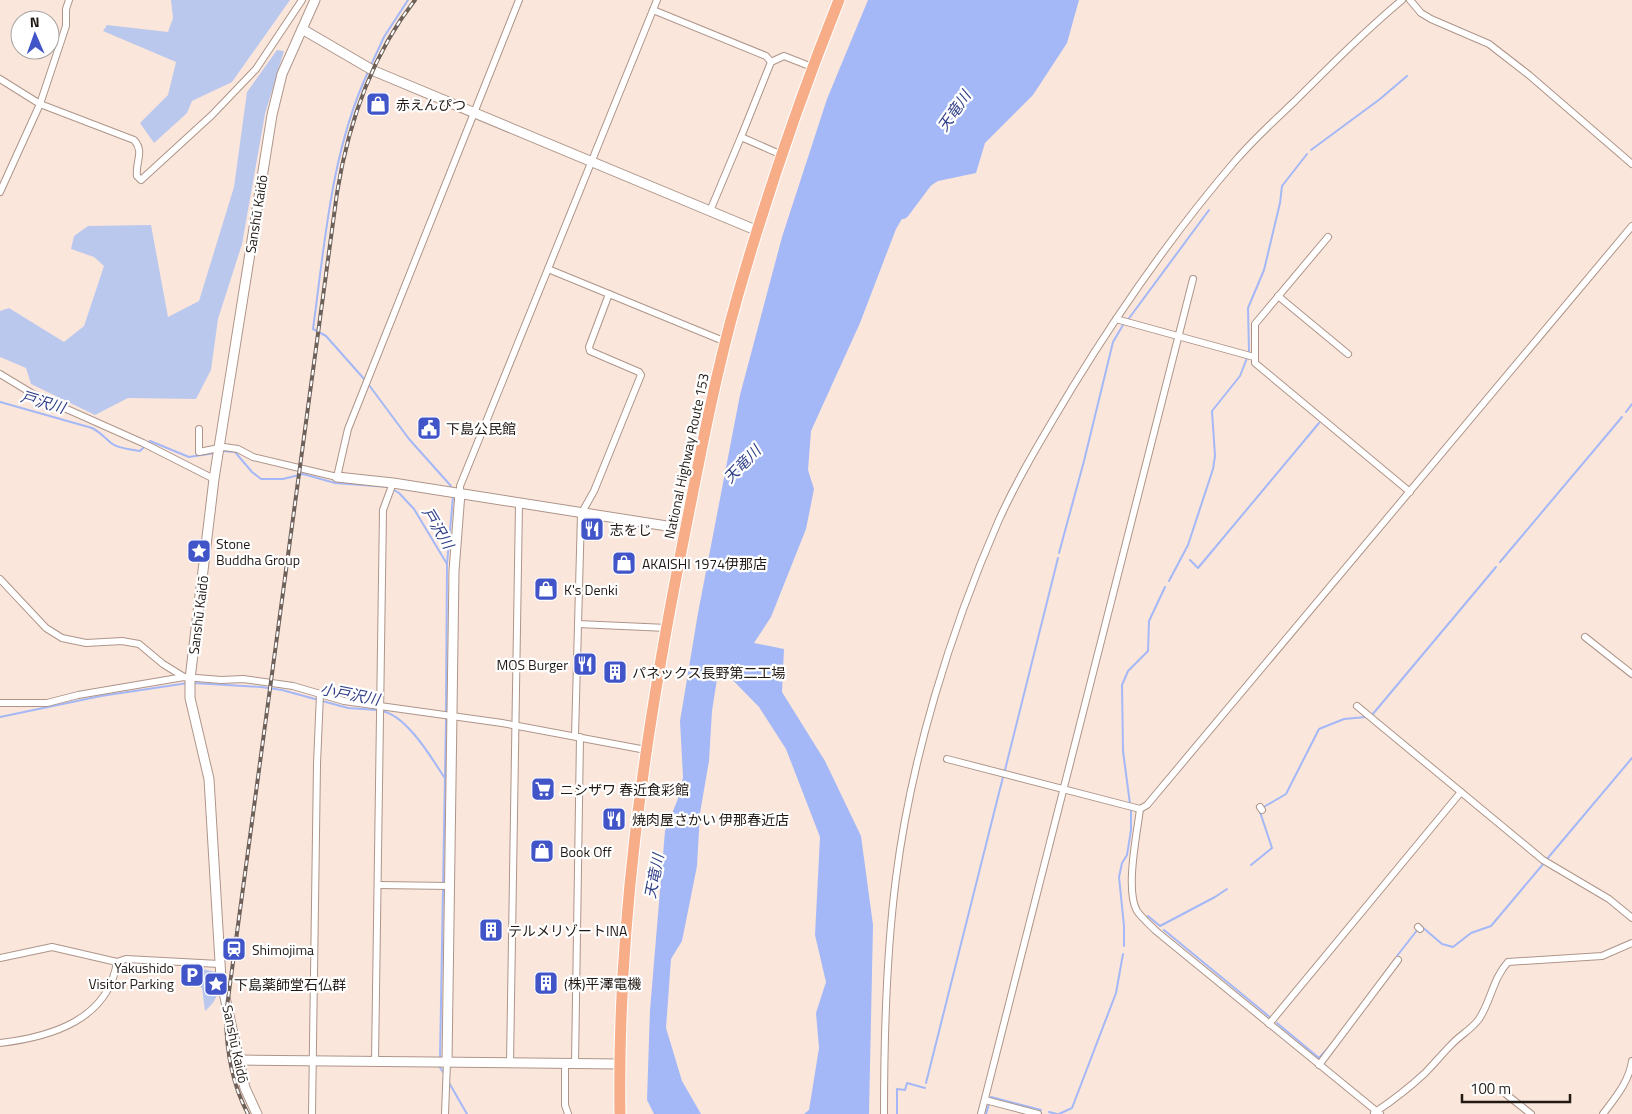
<svg xmlns="http://www.w3.org/2000/svg" width="1632" height="1114" viewBox="0 0 1632 1114" font-family="'Titillium Web','Noto Sans JP',sans-serif">
	<rect width="100%" height="100%" fill="#fbe6db"/>
	<g fill="#bbc8ee">
		<path d="M 171,0 L 290,0 L 232,82 L 192,101 L 187,113 L 154,143 L 140,123 L 168,95 L 176,62 L 103,31 L 107,25 L 168,32 L 173,18 Z"/>
		<path d="M 277,50 L 284,51 L 265,114 L 242,244 L 218,319 L 211,370 L 196,399 L 128,398 L 95,415 L 31,384 L 26,368 L 0,357 L 0,311 L 9,308 L 64,342 L 84,326 L 104,266 L 94,257 L 71,249 L 74,236 L 88,226 L 151,225 L 168,317 L 199,301 L 234,187 L 247,92 Z"/>
		<path d="M 198,968 L 216,972 C 220,990 219,999 205,1011 L 202,988 L 194,983 Z"/>
	</g>
	<path fill="#a4b8f7" d="M 868,0 L 1079,0 L 1067,43 L 1033,95 L 985,143 L 976,173 L 938,181 L 916,195 L 896,229 L 860,323 L 811,431 L 808,470 L 814,489 L 806,529 L 771,617 L 754,643 L 784,649 L 782,692 L 825,761 L 861,836 L 873,925 L 869,1114 L 804,1114 L 809,1110 L 819,1048 L 816,1013 L 826,982 L 815,935 L 820,837 L 786,749 L 759,707 L 719,666 L 712,711 L 709,761 L 700,813 L 697,866 L 682,941 L 671,959 L 666,1028 L 682,1081 L 701,1114 L 654,1114 L 647,1100 L 650,1010 L 665,831 L 679,796 L 683,777 L 680,721 L 698,613 L 740,395 L 782,237 L 827,99 Z"/>
	<g fill="none" stroke-linecap="round" stroke-linejoin="round">
		<g stroke="#a4b8f7" stroke-width="2">
			<path d="M 371,65 L 384,37 L 408,0"/>
			<path d="M 1311,150 L 1380,99 L 1407,76"/>
			<path d="M 1127,321 L 1209,210"/>
			<path d="M 1249,351 L 1248,308 L 1264,270 L 1280,203 L 1282,186 L 1307,154"/>
			<path d="M 365,380 L 326,336 L 313,329 C 325,242 331,152 368,72"/>
			<path d="M 369,385 L 409,439 L 451,486"/>
			<path d="M 0,402 L 92,428 C 100,432 104,437 111,443 C 118,449 131,449 140,451 L 145,446"/>
			<path d="M 1626,412 L 1632,404"/>
			<path d="M 148,443 L 150,441 L 189,457 L 215,453"/>
			<path d="M 222,451 L 235,452 L 252,472 L 261,479 L 283,479 L 303,474 L 335,483 L 389,487 L 399,493 L 414,509 L 447,564"/>
			<path d="M 1059,553 L 1084,461 L 1113,342 L 1123,325"/>
			<path d="M 1190,560 L 1198,568 L 1319,423"/>
			<path d="M 1500,562 L 1622,417"/>
			<path d="M 1169,581 L 1188,545 L 1213,469 L 1215,456 L 1212,411 L 1240,376 L 1247,358"/>
			<path d="M 193,683 L 261,687 L 282,690 L 348,708 L 377,710"/>
			<path d="M 382,711 C 407,716 431,757 444,777"/>
			<path d="M 446,711 L 447,564 L 453,497"/>
			<path d="M 1372,715 L 1496,567"/>
			<path d="M 0,717 L 101,696 L 188,683"/>
			<path d="M 1005,770 L 1058,558"/>
			<path d="M 1130,804 L 1123,751 L 1122,685 L 1128,671 L 1148,651 L 1149,621 L 1165,587"/>
			<path d="M 1262,808 L 1286,794 L 1319,729 L 1344,719 L 1366,717"/>
			<path d="M 1547,859 L 1632,758"/>
			<path d="M 1251,865 L 1272,848 L 1260,812"/>
			<path d="M 1148,916 L 1160,926"/>
			<path d="M 1160,926 L 1215,897 L 1227,889"/>
			<path d="M 1421,926 L 1442,944 L 1453,947 L 1471,933 L 1491,926 L 1544,863"/>
			<path d="M 1164,930 L 1271,1018"/>
			<path d="M 1124,946 L 1124,926 L 1119,877 L 1122,863 L 1127,855 L 1131,830 L 1131,809"/>
			<path d="M 1397,956 L 1418,929"/>
			<path d="M 1277,1023 L 1319,1058 L 1330,1046"/>
			<path d="M 440,1059 L 446,719"/>
			<path d="M 439,1066 L 445,1075"/>
			<path d="M 448,1081 L 467,1114"/>
			<path d="M 926,1083 L 1003,777"/>
			<path d="M 991,1097 L 1041,1110"/>
			<path d="M 1049,1112 L 1057,1114"/>
			<path d="M 897,1114 L 897,1089 L 905,1090 L 907,1083 L 925,1088"/>
			<path d="M 986,1114 L 989,1104"/>
			<path d="M 1059,1114 L 1072,1108 L 1116,993 L 1123,954"/>
		</g>
		<path stroke="#a4b8f7" stroke-width="12" d="M 903,213 L 927,181"/>
		<g stroke="#ae9589" stroke-width="8">
			<g id="street">
				<path d="M 1410,0 L 1421,13 L 1431,19 L 1489,44 L 1529,75 L 1632,164"/>
				<path d="M 653,10 L 766,56 L 771,62 L 784,56 L 812,67"/>
				<path d="M 771,62 L 741,137 L 782,155"/>
				<path d="M 0,79 L 40,104 L 134,140 C 145,152 135,162 137,176 L 141,180 L 212,115 L 256,69 L 302,0"/>
				<path d="M 0,192 L 40,104 L 66,26 L 66,9 L 69,0"/>
				<path d="M 710,211 L 741,137"/>
				<path d="M 1328,237 L 1255,324 L 1255,363 L 1410,492"/>
				<path d="M 548,269 L 726,342"/>
				<path d="M 1278,296 L 1348,354"/>
				<path d="M 1116,319 L 1254,357"/>
				<path d="M 0,374 L 33,394 L 143,443 L 214,479"/>
				<path d="M 199,429 L 199,452 L 224,447 L 238,449 L 253,457 L 337,477 L 348,429 L 519,0"/>
				<path d="M 460,493 L 460,486 L 657,0"/>
				<path d="M 0,579 L 46,628 L 62,638 L 86,643 L 122,641 L 139,644 L 163,664 L 184,677"/>
				<path d="M 578,624 L 667,628"/>
				<path d="M 1585,637 L 1632,674"/>
				<path d="M 0,703 L 47,703 L 78,695 L 184,677 L 221,680 L 243,679 L 293,686 L 344,701 L 502,723 L 646,750"/>
				<path d="M 1357,706 L 1543,860 L 1609,899 L 1632,918"/>
				<path d="M 575,736 L 581,514 L 594,491 L 641,375 L 639,372 L 590,351 L 589,347 L 609,294"/>
				<path d="M 947,759 L 1140,809 L 1147,805 L 1632,226"/>
				<path d="M 1260,807 L 1262,810"/>
				<path d="M 1140,809 C 1137,834 1125,890 1137,911 C 1142,918 1150,925 1156,931 L 1380,1114"/>
				<path d="M 379,885 L 450,886"/>
				<path d="M 1418,927 L 1420,929"/>
				<path d="M 611,934 L 626,933"/>
				<path d="M 0,958 L 52,947 L 117,962 L 126,959 L 219,964"/>
				<path d="M 1269,1024 L 1461,792"/>
				<path d="M 0,1043 C 51,1037 108,1020 117,962"/>
				<path d="M 375,1061 L 383,510 L 393,483"/>
				<path d="M 510,1063 L 519,503"/>
				<path d="M 565,1064 L 565,1105 L 568,1114"/>
				<path d="M 575,1064 L 580,737"/>
				<path d="M 1319,1065 L 1398,960"/>
				<path d="M 1507,1095 L 1531,1114"/>
				<path d="M 985,1100 L 1038,1114"/>
				<path d="M 1374,1113 C 1392,1101 1409,1088 1425,1073 C 1434,1064 1442,1054 1451,1045 C 1460,1035 1471,1030 1479,1019 C 1491,1001 1493,978 1508,962 L 1602,956 L 1632,943"/>
				<path d="M 312,1114 L 317,764 L 320,694"/>
				<path d="M 445,1114 L 447,1062"/>
				<path d="M 884,1114 C 884,1035 886,956 896,878 C 911,759 950,632 998,522 C 1019,475 1046,432 1072,388 C 1121,308 1175,231 1236,160 C 1254,139 1275,120 1295,101 C 1330,66 1364,32 1402,0"/>
				<path d="M 981,1114 L 1193,279"/>
				<path d="M 1603,1114 C 1615,1098 1629,1082 1632,1061"/>
			</g>
		</g>
		<g stroke="#ae9589" stroke-width="11">
			<g id="secondary">
				<path d="M 302,29 L 374,71 L 758,231"/>
				<path d="M 337,477 L 393,483 L 686,529"/>
				<path d="M 238,1060 L 619,1064"/>
				<path d="M 447,1062 L 454,571 L 460,493"/>
				<path d="M 257,1114 L 245,1088 L 221,979 L 209,779 L 190,698 L 190,679 L 214,479 L 272,115 L 282,74 L 315,0"/>
			</g>
		</g>
		<g stroke="#fff" stroke-width="13">
			<path id="highway" d="M 620,1114 C 617,931 643,747 678,567 C 696,478 712,386 737,298 C 766,197 800,97 839,0"/>
		</g>
		<use href="#street" stroke="#fff" stroke-width="6"/>
		<use href="#secondary" stroke="#fff" stroke-width="9"/>
		<use href="#highway" stroke="#f8ad89" stroke-width="11"/>
		<g stroke="#6e615a" stroke-width="4">
			<path id="rail" d="M 248,1114 C 231,1082 226,1049 226,1014 L 337,193 C 348,125 372,55 415,0"/>
		</g>
		<use href="#rail" stroke="#fff" stroke-width="2" stroke-dasharray="5.5" stroke-linecap="butt"/>
	</g>
	<defs>
		<g id="shop-square" transform="scale(1.25)"><rect x="-9" y="-9" width="18" height="18" rx="4" fill="#4155c9" stroke="#fff"/><path d="M-5-2.5h2.3a2.7 3.5 0 0 1 5.4 0H5L5.5 6h-11ZM-1.5-2.5h3a1.5 2.3 0 0 0-3 0Z" fill="#fff"/></g>
		<g id="civic-square" transform="scale(1.25)"><rect x="-9" y="-9" width="18" height="18" rx="4" fill="#4155c9" stroke="#fff"/><path d="M-.6-6.5H3V-4.5H.6V-3L4-1V1h2V6H-6V1h2V-1L-.6-3ZM-1.2 2.5V6h2.4V2.5Z" fill="#fff"/></g>
		<g id="restaurant-square" transform="scale(1.25)"><rect x="-9" y="-9" width="18" height="18" rx="4" fill="#4155c9" stroke="#fff"/><path d="M-5-6h1v4h1v-4h1v4h1v-4h1v5L-1.5 .5V6h-2V.5L-5-1ZM5-6V6H3V1.5H1.5Q1.5-4 5-6Z" fill="#fff"/></g>
		<g id="sight-square" transform="scale(1.25)"><rect x="-9" y="-9" width="18" height="18" rx="4" fill="#4155c9" stroke="#fff"/><path d="M0-6L1.8-2.2L6-1.7L2.9 1.2L3.7 5.4L0 3.3L-3.7 5.4L-2.9 1.2L-6-1.7L-1.8-2.2Z" fill="#fff"/></g>
		<g id="building-square" transform="scale(1.25)"><rect x="-9" y="-9" width="18" height="18" rx="4" fill="#4155c9" stroke="#fff"/><path d="M-4-6H4V6H1V3H-1V6H-4ZM-2.5-4.3h1.7v1.8h-1.7ZM.8-4.3h1.7v1.8H.8ZM-2.5-1h1.7V.8h-1.7ZM.8-1h1.7V.8H.8Z" fill="#fff"/></g>
		<g id="supermarket-square" transform="scale(1.25)"><rect x="-9" y="-9" width="18" height="18" rx="4" fill="#4155c9" stroke="#fff"/><path d="M-6-5.5h2.5l.6 2H6L4.5 2H-2.5L-4.4-4H-6ZM-1.5 3.2a1.3 1.3 0 1 0 .1 0ZM3 3.2a1.3 1.3 0 1 0 .1 0Z" fill="#fff"/></g>
		<g id="station-square" transform="scale(1.25)"><rect x="-9" y="-9" width="18" height="18" rx="4" fill="#4155c9" stroke="#fff"/><path d="M-3-6H3Q5-6 5-4V2Q5 4 3 4L4.5 6H3L1.5 4h-3L-3 6H-4.5L-3 4Q-5 4-5 2V-4Q-5-6-3-6ZM-3.5-4v3h7v-3ZM-3.5 1v1.5H-2V1ZM2 1v1.5H3.5V1Z" fill="#fff"/></g>
		<g id="parking-square" transform="scale(1.25)"><rect x="-9" y="-9" width="18" height="18" rx="4" fill="#4155c9" stroke="#fff"/><path d="M-3.5-5.5H1a3.5 3.5 0 0 1 0 7H-1V5.5H-3.5ZM-1-3.4V-.6H.8a1.4 1.4 0 0 0 0-2.8Z" fill="#fff"/></g>
	</defs>
	<g fill-rule="evenodd">
		<use href="#shop-square" x="378" y="104"/>
		<use href="#civic-square" x="429" y="428"/>
		<use href="#restaurant-square" x="592" y="529"/>
		<use href="#sight-square" x="199" y="551"/>
		<use href="#shop-square" x="624" y="563"/>
		<use href="#shop-square" x="546" y="589"/>
		<use href="#restaurant-square" x="585" y="664"/>
		<use href="#building-square" x="615" y="672"/>
		<use href="#supermarket-square" x="543" y="789"/>
		<use href="#restaurant-square" x="614" y="819"/>
		<use href="#shop-square" x="542" y="851"/>
		<use href="#building-square" x="491" y="930"/>
		<use href="#station-square" x="234" y="949"/>
		<use href="#parking-square" x="192" y="975"/>
		<use href="#building-square" x="546" y="983"/>
		<use href="#sight-square" x="216" y="984"/>
	</g>
	<g text-anchor="middle" dominant-baseline="central" stroke-width="4.5" stroke-linejoin="round" paint-order="stroke">
		<g font-size="14" fill="#221914" stroke="#fff" text-anchor="start">
			<text x="396" y="104">赤えんぴつ</text>
			<text x="446" y="428">下島公民館</text>
			<text x="610" y="529">志をじ</text>
			<text x="216" y="543">Stone<tspan x="216" dy="16">Buddha Group</tspan></text>
			<text x="642" y="563">AKAISHI 1974伊那店</text>
			<text x="564" y="589">K's Denki</text>
			<text x="568" y="664" text-anchor="end">MOS Burger</text>
			<text x="632" y="672">パネックス長野第二工場</text>
			<text x="560" y="789">ニシザワ 春近食彩館</text>
			<text x="632" y="819">焼肉屋さかい 伊那春近店</text>
			<text x="560" y="851">Book Off</text>
			<text x="508" y="930">テルメリゾートINA</text>
			<text x="252" y="949">Shimojima</text>
			<text x="174" y="967" text-anchor="end">Yakushido<tspan x="174" dy="16">Visitor Parking</tspan></text>
			<text x="564" y="983">(株)平澤電機</text>
			<text x="234" y="984">下島薬師堂石仏群</text>
		</g>
		<g font-size="14" fill="#221914" stroke="#fff">
			<text transform="translate(256 214) rotate(-81)">Sanshū Kaidō</text>
			<text transform="translate(686 456) rotate(-78)">National Highway Route 153</text>
			<text transform="translate(198 615) rotate(-83)">Sanshū Kaidō</text>
			<text transform="translate(236 1044) rotate(78)">Sanshū Kaidō</text>
		</g>
		<g font-size="15" font-style="italic" fill="#303f88" stroke="#fff">
			<text transform="translate(954 111) rotate(-55)">天竜川</text>
			<text transform="translate(43 402) rotate(16)">戸沢川</text>
			<text transform="translate(742 464) rotate(-46)">天竜川</text>
			<text transform="translate(438 528) rotate(59)">戸沢川</text>
			<text transform="translate(350 694) rotate(11)">小戸沢川</text>
			<text transform="translate(654 876) rotate(-79)">天竜川</text>
		</g>
	</g>
	<g transform="translate(35 35) rotate(358)"><circle r="24" fill="#ffffff" stroke="#a7a3a1"/>
	<path d="M0-4L9 19L0 12L-9 19Z" fill="#4155c9"/>
	<text y="-8" font-size="14" font-weight="bold" text-anchor="middle" fill="#221914">N</text>
	</g>
	<path d="M1462 1094v8h108v-8" fill="none" stroke="#221914" stroke-width="2.5"/>
	<text x="1470" y="1094" font-size="15" fill="#221914" stroke="#ffffff" stroke-width="4" paint-order="stroke">100 m</text>
</svg>
